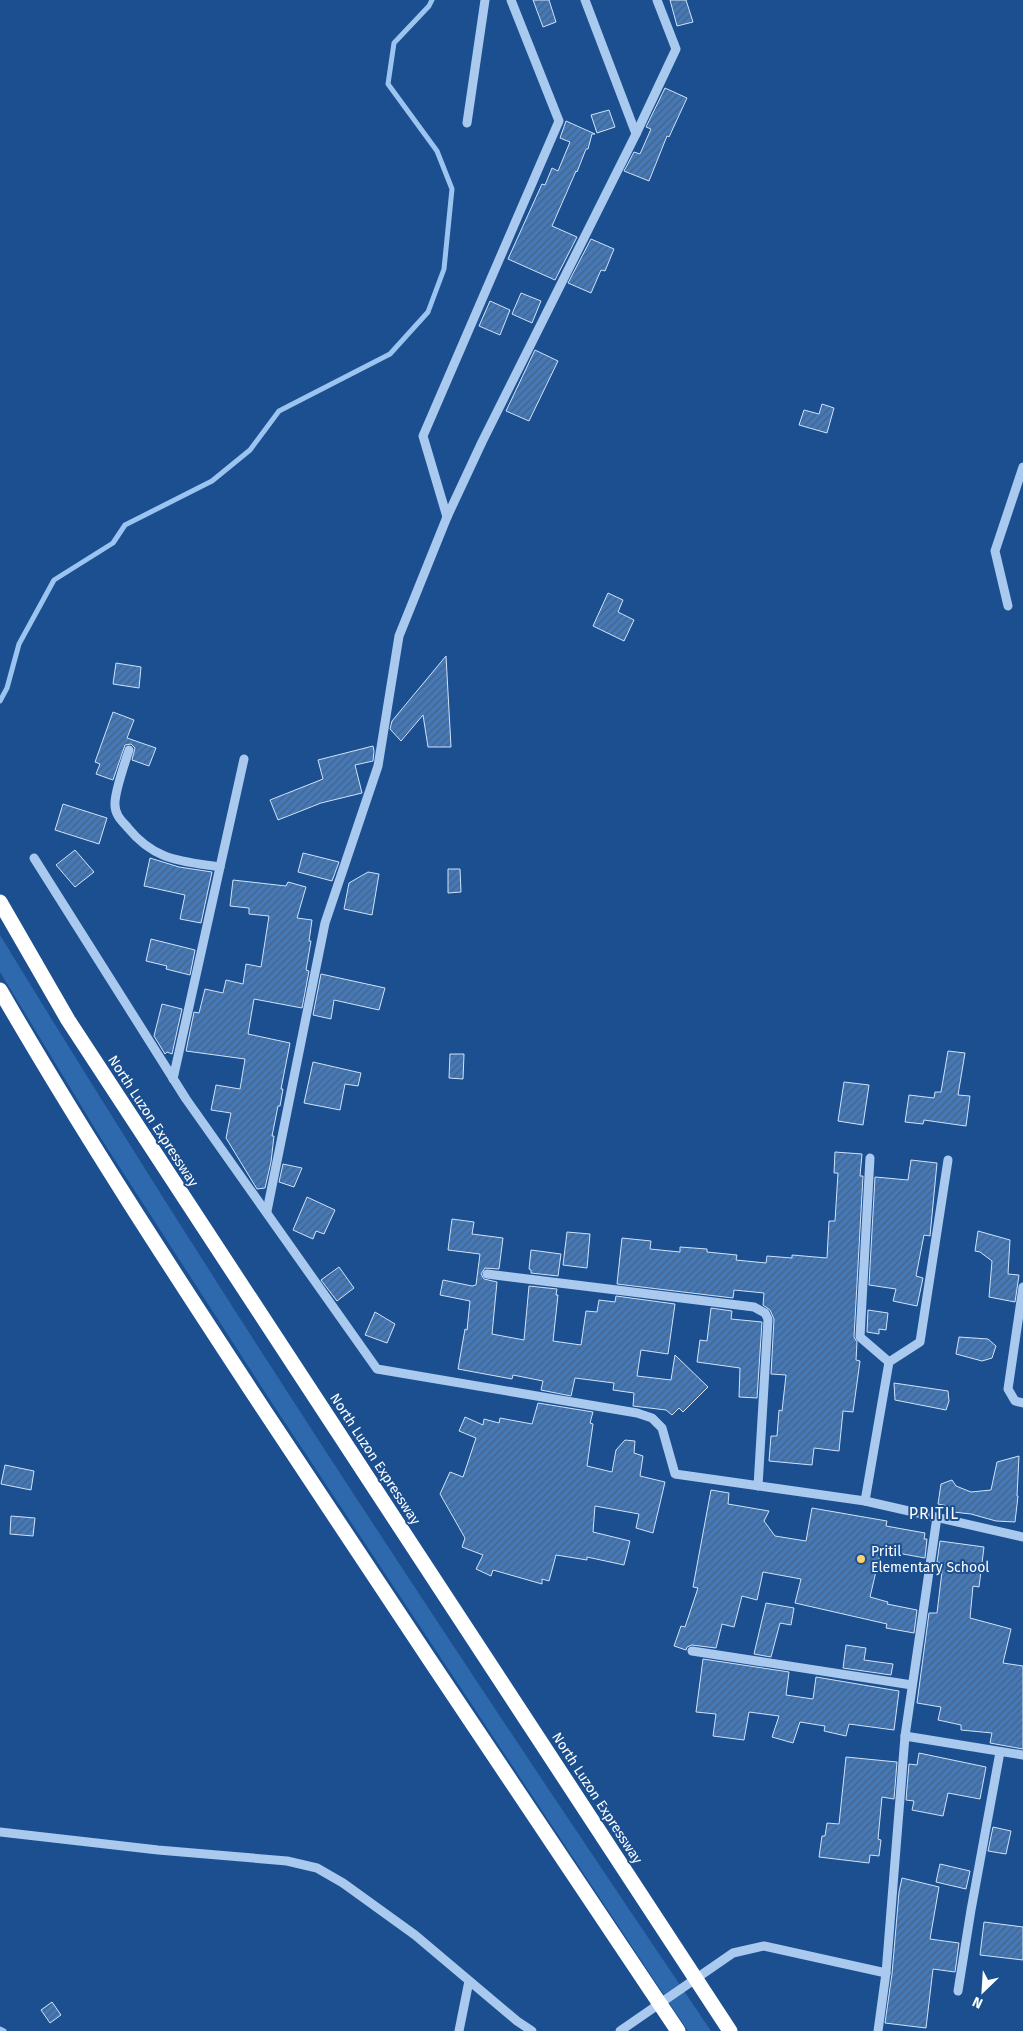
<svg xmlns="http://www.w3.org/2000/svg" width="1023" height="2031" viewBox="0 0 1023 2031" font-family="'Fira Sans',sans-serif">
	<defs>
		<pattern id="building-hatch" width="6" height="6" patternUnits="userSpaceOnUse" patternTransform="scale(1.25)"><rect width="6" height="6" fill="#4478b7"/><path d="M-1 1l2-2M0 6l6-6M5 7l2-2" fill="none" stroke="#486282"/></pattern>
	</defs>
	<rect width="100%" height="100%" fill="#1b4f8f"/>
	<path fill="#2e69ad" d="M 0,935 C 227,1307 467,1670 711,2031 L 688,2031 L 272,1403 L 102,1140 L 0,972 Z"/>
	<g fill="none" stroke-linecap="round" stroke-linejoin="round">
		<g stroke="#9cc4f0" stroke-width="5">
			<path d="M 0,701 L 7,688 L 19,644 L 54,580 L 113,543 L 125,525 L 212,481 L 250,450 L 279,411 L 390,354 L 428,312 L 444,269 L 452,189 L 437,151 L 388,84 L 394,43 L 429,6 L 432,0"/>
			<path d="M 0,2029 L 4,2031"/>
		</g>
	</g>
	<g fill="url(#building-hatch)" stroke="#cfe3fa">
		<path d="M 533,0 L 549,0 L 556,22 L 543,27 Z"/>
		<path d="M 670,0 L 686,0 L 693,22 L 677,26 Z"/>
		<path d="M 665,88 L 687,98 L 669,137 L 667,136 L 649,181 L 624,171 L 634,152 L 640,154 L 651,129 L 646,127 Z"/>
		<path d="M 609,110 L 615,127 L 597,133 L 591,115 Z"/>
		<path d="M 566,121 L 595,134 L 592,134 L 588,149 L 586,149 L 577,172 L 576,171 L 552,226 L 577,237 L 555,280 L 508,259 L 542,184 L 545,185 L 552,168 L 558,171 L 570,142 L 560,138 Z"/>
		<path d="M 591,239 L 614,249 L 605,271 L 601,270 L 591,293 L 568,283 Z"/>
		<path d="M 521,293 L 541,301 L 532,323 L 512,314 Z"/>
		<path d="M 490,301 L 510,310 L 500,335 L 479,326 Z"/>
		<path d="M 535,350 L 558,361 L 529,421 L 506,411 Z"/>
		<path d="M 822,404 L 834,408 L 827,433 L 799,425 L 804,410 L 819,414 Z"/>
		<path d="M 608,593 L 623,600 L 618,612 L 634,620 L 624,641 L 593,626 Z"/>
		<path d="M 446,656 L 451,747 L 428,747 L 423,715 L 401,741 L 390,729 L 392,721 Z"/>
		<path d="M 116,663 L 141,667 L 139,688 L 113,684 Z"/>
		<path d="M 113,712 L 134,720 L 127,738 L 156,748 L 149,766 L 132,760 L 135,748 L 131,744 L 125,745 L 113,780 L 96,774 L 100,764 L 95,762 Z"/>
		<path d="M 373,746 L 374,751 L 373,761 L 355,765 L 362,793 L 321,803 L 278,820 L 270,800 L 323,779 L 318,760 Z"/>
		<path d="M 63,804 L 107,818 L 99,844 L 55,830 Z"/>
		<path d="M 75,850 L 94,872 L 75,887 L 56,865 Z"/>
		<path d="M 303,853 L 339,862 L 332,881 L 298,872 Z"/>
		<path d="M 150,858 L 179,867 L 212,872 L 201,923 L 180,919 L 185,895 L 144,886 Z"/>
		<path d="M 448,869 L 460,869 L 461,892 L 448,893 Z"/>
		<path d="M 368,872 L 379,874 L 372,915 L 344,909 L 349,883 Z"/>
		<path d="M 233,880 L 286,886 L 288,882 L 306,887 L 297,918 L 312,920 L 309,941 L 311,941 L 306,970 L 309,971 L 302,1008 L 254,999 L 248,1034 L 290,1043 L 281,1089 L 283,1089 L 280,1106 L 278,1106 L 272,1136 L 274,1136 L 271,1162 L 265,1188 L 257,1189 L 226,1138 L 231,1113 L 211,1110 L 216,1085 L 240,1089 L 245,1059 L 186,1051 L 194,1012 L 199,1013 L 205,989 L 223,993 L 226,980 L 243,984 L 246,964 L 261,967 L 269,916 L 249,914 L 249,908 L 230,906 Z"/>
		<path d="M 151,939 L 195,950 L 190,975 L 166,969 L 167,966 L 146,961 Z"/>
		<path d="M 321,974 L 385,988 L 379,1010 L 334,1000 L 331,1019 L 313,1015 Z"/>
		<path d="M 162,1004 L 182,1009 L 172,1054 L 167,1052 L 165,1054 L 154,1036 Z"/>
		<path d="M 948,1051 L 965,1053 L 958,1095 L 970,1096 L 966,1126 L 924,1120 L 923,1124 L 905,1122 L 909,1095 L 934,1098 L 935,1092 L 941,1092 Z"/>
		<path d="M 450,1054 L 464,1054 L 463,1079 L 449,1078 Z"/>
		<path d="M 313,1062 L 361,1073 L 358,1086 L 345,1084 L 340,1110 L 304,1103 Z"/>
		<path d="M 844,1082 L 869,1085 L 863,1125 L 838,1121 Z"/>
		<path d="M 835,1152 L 862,1154 L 860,1176 L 863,1176 L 854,1337 L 857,1342 L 856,1360 L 860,1361 L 853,1412 L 843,1411 L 839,1451 L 814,1448 L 812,1465 L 769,1461 L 771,1436 L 777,1436 L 779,1410 L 782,1411 L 786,1375 L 771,1374 L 774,1319 L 770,1310 L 763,1305 L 764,1293 L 734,1290 L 733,1298 L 617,1284 L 622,1238 L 651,1241 L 650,1249 L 680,1252 L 680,1247 L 707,1249 L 707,1252 L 737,1255 L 736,1260 L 766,1263 L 767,1256 L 792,1258 L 792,1255 L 827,1258 L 829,1221 L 835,1221 L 838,1173 L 834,1173 Z"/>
		<path d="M 911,1160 L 937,1163 L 930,1236 L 924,1235 L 916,1276 L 923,1278 L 917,1306 L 893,1301 L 896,1289 L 869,1285 L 875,1177 L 908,1180 Z"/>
		<path d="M 283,1164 L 302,1168 L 294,1187 L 279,1182 Z"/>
		<path d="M 307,1197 L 335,1210 L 324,1234 L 316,1231 L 313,1239 L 293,1230 Z"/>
		<path d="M 452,1219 L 474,1222 L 472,1234 L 503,1238 L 499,1269 L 485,1268 L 481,1274 L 484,1279 L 497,1282 L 492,1334 L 524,1340 L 529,1286 L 557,1289 L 556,1295 L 558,1295 L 553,1341 L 581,1345 L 586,1311 L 597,1312 L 599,1300 L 615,1302 L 616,1296 L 675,1304 L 668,1354 L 641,1350 L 637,1376 L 671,1380 L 675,1355 L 708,1387 L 683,1412 L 679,1408 L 672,1415 L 666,1410 L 633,1406 L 634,1393 L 613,1390 L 614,1383 L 575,1378 L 571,1396 L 541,1390 L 543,1381 L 513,1375 L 512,1379 L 458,1369 L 465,1329 L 467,1330 L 470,1301 L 440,1295 L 443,1280 L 472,1286 L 476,1285 L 480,1254 L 448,1250 Z"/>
		<path d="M 978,1231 L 1010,1240 L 1008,1274 L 1019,1275 L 1015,1302 L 989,1297 L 992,1261 L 980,1252 L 975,1251 Z"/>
		<path d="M 567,1232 L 590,1234 L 587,1268 L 563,1265 Z"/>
		<path d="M 531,1250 L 561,1254 L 558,1276 L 531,1273 L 531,1270 L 529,1269 Z"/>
		<path d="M 339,1267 L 354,1288 L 337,1301 L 321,1280 Z"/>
		<path d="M 711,1308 L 732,1311 L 731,1319 L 762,1322 L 757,1398 L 739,1397 L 740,1368 L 697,1362 L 700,1340 L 707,1341 Z"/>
		<path d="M 868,1310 L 888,1313 L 886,1330 L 879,1329 L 879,1334 L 867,1332 Z"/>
		<path d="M 375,1312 L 395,1324 L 387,1343 L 365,1335 Z"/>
		<path d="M 959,1337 L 988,1339 L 996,1346 L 992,1358 L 982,1361 L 956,1354 Z"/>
		<path d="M 894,1383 L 948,1391 L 949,1401 L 946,1410 L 895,1400 Z"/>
		<path d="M 538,1403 L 593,1412 L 590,1423 L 593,1424 L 587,1466 L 612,1472 L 616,1450 L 625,1440 L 635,1441 L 634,1453 L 643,1456 L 640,1476 L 665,1482 L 653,1533 L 636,1528 L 639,1514 L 595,1506 L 593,1532 L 630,1541 L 624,1565 L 587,1557 L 587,1560 L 556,1555 L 549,1581 L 542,1579 L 542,1584 L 493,1570 L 491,1576 L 476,1569 L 483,1555 L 462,1547 L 465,1538 L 440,1494 L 450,1472 L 463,1477 L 476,1438 L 459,1431 L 465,1417 L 483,1425 L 484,1419 L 499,1423 L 500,1418 L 532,1424 Z"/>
		<path d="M 1019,1456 L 1017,1496 L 1018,1496 L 1015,1522 L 996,1521 L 971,1514 L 953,1512 L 953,1507 L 938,1504 L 941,1484 L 952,1480 L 956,1486 L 971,1492 L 991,1490 L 997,1462 Z"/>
		<path d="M 5,1465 L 34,1471 L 31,1490 L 1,1484 Z"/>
		<path d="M 711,1490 L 729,1493 L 728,1504 L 769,1511 L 764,1521 L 775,1536 L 806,1541 L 812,1508 L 887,1521 L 886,1526 L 925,1533 L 924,1539 L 927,1539 L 925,1558 L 881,1550 L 870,1597 L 888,1602 L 887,1604 L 917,1610 L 914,1633 L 886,1628 L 887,1624 L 795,1603 L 801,1579 L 763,1572 L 757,1600 L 742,1596 L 734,1627 L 722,1624 L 716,1648 L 692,1645 L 687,1647 L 686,1650 L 674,1646 L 681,1626 L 685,1627 L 698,1588 L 693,1587 Z"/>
		<path d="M 11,1516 L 35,1518 L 33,1536 L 10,1534 Z"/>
		<path d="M 940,1541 L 984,1547 L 979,1587 L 973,1586 L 970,1618 L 1011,1629 L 1003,1663 L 1023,1666 L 1023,1749 L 990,1743 L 992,1733 L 961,1730 L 961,1725 L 938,1720 L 941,1707 L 917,1703 L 929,1613 L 937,1613 L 943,1563 L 937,1562 Z"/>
		<path d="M 766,1603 L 794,1608 L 791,1625 L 780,1623 L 771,1657 L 754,1654 Z"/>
		<path d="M 846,1645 L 866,1648 L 864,1660 L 893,1664 L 891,1675 L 843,1668 Z"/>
		<path d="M 703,1659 L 789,1672 L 786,1695 L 813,1699 L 816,1677 L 899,1691 L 894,1730 L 849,1724 L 846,1736 L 824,1731 L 825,1726 L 800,1722 L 793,1743 L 772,1737 L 779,1716 L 749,1712 L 744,1740 L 713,1736 L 716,1714 L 696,1712 Z"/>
		<path d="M 919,1753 L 986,1767 L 980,1799 L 948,1793 L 943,1816 L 912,1810 L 914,1801 L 906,1800 L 909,1764 L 917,1765 Z"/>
		<path d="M 846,1757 L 897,1762 L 894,1799 L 882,1797 L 878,1839 L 881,1840 L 879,1856 L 870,1855 L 869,1863 L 819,1857 L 822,1836 L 825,1836 L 827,1823 L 839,1824 Z"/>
		<path d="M 993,1827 L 1011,1831 L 1006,1854 L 988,1851 Z"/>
		<path d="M 940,1864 L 970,1871 L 966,1889 L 936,1882 Z"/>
		<path d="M 902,1878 L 939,1887 L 930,1939 L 959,1943 L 955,1972 L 933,1969 L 926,2028 L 885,2023 L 892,1974 L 899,1892 Z"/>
		<path d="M 984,1922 L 1023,1927 L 1023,1960 L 980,1955 Z"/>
		<path d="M 52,2002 L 61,2015 L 50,2023 L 41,2010 Z"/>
	</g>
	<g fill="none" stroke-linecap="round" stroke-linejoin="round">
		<g stroke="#a9c9ee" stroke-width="9">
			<path d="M 585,0 L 636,134"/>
			<path d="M 467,123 L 485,0"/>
			<path d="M 447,517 L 423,436 L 559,121 L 511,0"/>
			<path d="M 1008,606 L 995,551 L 1023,467"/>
			<path d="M 129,750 C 125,763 114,793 115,805 C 115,815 122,821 128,828 C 155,861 181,861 220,867"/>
			<path d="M 34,858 L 186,1099 L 377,1369 L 637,1413 L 652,1418 L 662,1428 L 675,1474 L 865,1501 L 1023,1537"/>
			<path d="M 173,1079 L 244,759"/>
			<path d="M 870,1158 L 860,1337 L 889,1362"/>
			<path d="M 267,1211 L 325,923 L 378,766 L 399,636 L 447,517 L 482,442 L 636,134 L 676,49 L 657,0"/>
			<path d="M 487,1274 L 754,1307 L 765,1313 L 768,1319 L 758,1486"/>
			<path d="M 1023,1287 L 1008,1389 L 1015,1401 L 1023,1403"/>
			<path d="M 865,1501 L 889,1362 L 920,1342 L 948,1160"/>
			<path d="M 692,1651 L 912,1685"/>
			<path d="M 905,1736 L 1023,1755"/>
			<path d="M 0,1832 L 158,1850 L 287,1861 L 317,1868 L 343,1883 L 415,1935 L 517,2021 L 532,2031"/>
			<path d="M 958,1991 L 971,1910 L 1000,1752"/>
			<path d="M 459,2031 L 469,1981"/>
			<path d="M 620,2031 L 733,1953 L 764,1946 L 886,1973"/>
			<path d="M 878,2031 L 886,1973 L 905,1736 L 937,1517"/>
		</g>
		<g stroke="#fff" stroke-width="15">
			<path d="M 0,902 L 68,1020 L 730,2031"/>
			<path d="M 0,990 C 82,1132 172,1270 262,1407 C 399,1616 540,1823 678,2031"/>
		</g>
	</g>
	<circle fill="#ffd166" stroke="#1b4f8f" stroke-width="2" cx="861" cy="1559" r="5"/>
	<g text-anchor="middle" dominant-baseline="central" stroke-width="4" stroke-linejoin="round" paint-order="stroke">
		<g font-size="14" fill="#fff" stroke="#1b4f8f">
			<text transform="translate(153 1121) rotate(57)">North Luzon Expressway</text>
			<text transform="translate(375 1459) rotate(57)">North Luzon Expressway</text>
			<text transform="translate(597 1798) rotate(57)">North Luzon Expressway</text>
		</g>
		<g font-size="14" fill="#fff" stroke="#1b4f8f" text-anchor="start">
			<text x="871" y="1551">Pritil<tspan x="871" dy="16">Elementary School</tspan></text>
		</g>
		<g font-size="16" letter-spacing="1" fill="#fff" stroke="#1b4f8f">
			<text x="934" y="1513">PRITIL</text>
		</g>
	</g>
	<g transform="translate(983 1991) rotate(205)" stroke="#1b4f8f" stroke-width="4" paint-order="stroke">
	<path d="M0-4L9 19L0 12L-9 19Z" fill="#ffffff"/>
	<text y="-8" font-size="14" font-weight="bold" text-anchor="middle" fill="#ffffff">N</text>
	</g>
</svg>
